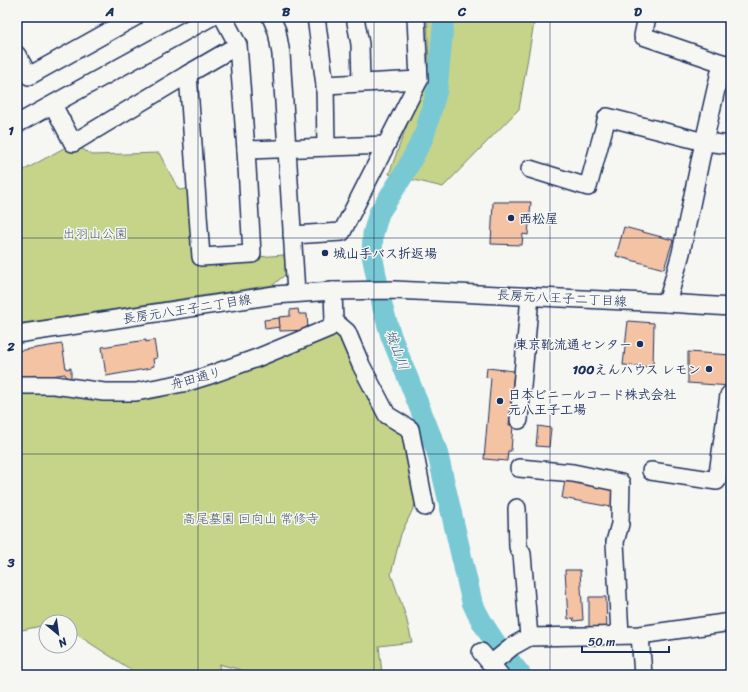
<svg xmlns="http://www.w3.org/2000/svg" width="748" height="692" viewBox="0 0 748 692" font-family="Sriracha,'Klee One',sans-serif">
	<rect width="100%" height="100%" fill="#f6f6f2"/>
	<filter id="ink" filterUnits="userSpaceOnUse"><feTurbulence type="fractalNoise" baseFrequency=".025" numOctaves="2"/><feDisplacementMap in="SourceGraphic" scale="8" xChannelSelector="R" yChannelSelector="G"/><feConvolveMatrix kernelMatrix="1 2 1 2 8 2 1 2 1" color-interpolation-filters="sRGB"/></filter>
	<g filter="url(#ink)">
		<path fill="#f5e7db" d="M 219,663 L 260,675 L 220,675 Z"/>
		<g fill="#c5d488" stroke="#708273">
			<path d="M 427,17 L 535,17 L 519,109 L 443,187 L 389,174 L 429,64 Z"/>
			<path d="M 73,143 L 92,155 L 159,153 L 179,190 L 196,188 L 201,257 L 257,257 L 284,255 L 286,274 L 273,285 L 17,324 L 17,174 Z"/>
			<path d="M 340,326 L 408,432 L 423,488 L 401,534 L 391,574 L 406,617 L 412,642 L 379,646 L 382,673 L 367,675 L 260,675 L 219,664 L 220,675 L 134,675 L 133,671 L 70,630 L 70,622 L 46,622 L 46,625 L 17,631 L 17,385 L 136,392 Z"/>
		</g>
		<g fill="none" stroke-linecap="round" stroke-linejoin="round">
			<path stroke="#79c9d5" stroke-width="21" d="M 444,17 L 437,90 L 424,136 L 404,174 L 379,213 L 373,234 L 372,255 L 383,309 L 391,336 L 437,451 L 472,602 C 484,630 502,652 521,675"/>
		</g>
		<g fill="#f4c3a4" stroke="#1b2f5e">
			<path d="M 493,202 L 531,202 L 528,235 L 523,234 L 522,245 L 491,244 Z"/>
			<path d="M 624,227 L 673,240 L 664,269 L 616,256 Z"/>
			<path d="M 298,309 L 299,314 L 307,314 L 308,330 L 280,331 L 279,317 L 290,316 L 290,310 Z"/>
			<path d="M 279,318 L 280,327 L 265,329 L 264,320 Z"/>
			<path d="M 628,321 L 654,323 L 653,367 L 623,365 Z"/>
			<path d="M 146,340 L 146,342 L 154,340 L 157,358 L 153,359 L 154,366 L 151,367 L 151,368 L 106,376 L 102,347 Z"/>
			<path d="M 62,344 L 66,369 L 71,368 L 71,378 L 67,379 L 65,374 L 37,378 L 37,375 L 17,378 L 17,351 Z"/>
			<path d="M 688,352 L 731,355 L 731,386 L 688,383 Z"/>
			<path d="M 487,368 L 514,371 L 509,425 L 513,425 L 511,451 L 508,451 L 507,461 L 484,459 L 491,378 L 486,377 Z"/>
			<path d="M 538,426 L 551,428 L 549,447 L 536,446 Z"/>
			<path d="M 565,480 L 615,488 L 611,507 L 562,498 Z"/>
			<path d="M 565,570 L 580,570 L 583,620 L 574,621 L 573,618 L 568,619 Z"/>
			<path d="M 589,597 L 606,597 L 607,632 L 589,629 Z"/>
		</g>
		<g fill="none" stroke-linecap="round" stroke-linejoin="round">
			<g stroke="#1b2f5e" stroke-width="20">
				<g id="minor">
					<path d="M 223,17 L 238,45 L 188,74 L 201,257 L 252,254 L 246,150 L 238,45"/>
					<path d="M 271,17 L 277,31 L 281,54 L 296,293"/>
					<path d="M 316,17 L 325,85 L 326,147"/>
					<path d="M 355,17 L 360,44 L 361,82"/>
					<path d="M 647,17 L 643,36 L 722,63 L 731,65"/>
					<path d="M 17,55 L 29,76 L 135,17"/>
					<path d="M 325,85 L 419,80"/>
					<path d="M 53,105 L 73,143 L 188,74"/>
					<path d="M 17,124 L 211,17"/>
					<path d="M 246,150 L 386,145"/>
					<path d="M 530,169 L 588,187 L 607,117 L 704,142 L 731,145"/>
					<path d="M 292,235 L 342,232 L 419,80 L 416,17"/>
					<path d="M 667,303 L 681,253 L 704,142 L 722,63"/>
					<path d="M 334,321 L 347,332 L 361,365 L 387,415 L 410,429 L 425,507"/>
					<path d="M 17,334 L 275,295 L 333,291 L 394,290 L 667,303 L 731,307"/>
					<path d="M 17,385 L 54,385 L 104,392 L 136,392 L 188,382 L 207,376 L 257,358 L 329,328 L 334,321 L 333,291"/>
					<path d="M 519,420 L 530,296"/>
					<path d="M 519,468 L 573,473 L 621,483 L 620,524 L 615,542 L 620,635"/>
					<path d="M 651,471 L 717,481 L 729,395 L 731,395"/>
					<path d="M 517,508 L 518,547 L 522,554 L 529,637"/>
					<path d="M 640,635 L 643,675"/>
					<path d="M 481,652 L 500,675"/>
					<path d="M 492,663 L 513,646 L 529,637 L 640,635 L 731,622"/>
				</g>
			</g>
			<use href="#minor" stroke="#f6f6f2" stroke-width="17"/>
		</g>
	</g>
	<path fill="none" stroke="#1b2f5e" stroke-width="1" stroke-opacity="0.55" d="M 198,17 L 198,675M 374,17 L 374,675M 550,17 L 550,675M 17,238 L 731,238M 17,454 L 731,454"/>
	<g fill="#1b2f5e" stroke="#f6f6f2" stroke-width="1.5">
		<circle cx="511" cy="218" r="4"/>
		<circle cx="325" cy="253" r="4"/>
		<circle cx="640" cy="344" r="4"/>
		<circle cx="709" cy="369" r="4"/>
		<circle cx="500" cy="401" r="4"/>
	</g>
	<g text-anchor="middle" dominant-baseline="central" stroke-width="3" stroke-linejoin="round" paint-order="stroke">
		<g font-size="13" font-weight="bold" fill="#1b2f5e" stroke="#f6f6f2" text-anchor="start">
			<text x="519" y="218">西松屋</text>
			<text x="333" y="253">城山手バス折返場</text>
			<text x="632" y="344" text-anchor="end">東京靴流通センター</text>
			<text x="701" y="369" text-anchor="end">100えんハウス レモン</text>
			<text x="508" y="394">日本ビニールコード株式会社<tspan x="508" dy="15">元八王子工場</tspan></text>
		</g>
		<g font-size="13" fill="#465868" stroke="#f6f6f2">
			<text x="95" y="233">出羽山公園</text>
			<text x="251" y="518">高尾墓園 回向山 常修寺</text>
		</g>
		<g font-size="13" fill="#1b2f5e" stroke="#f6f6f2">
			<text transform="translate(562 298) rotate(3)">長房元八王子二丁目線</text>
			<text transform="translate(187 309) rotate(-9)">長房元八王子二丁目線</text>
			<text transform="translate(196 378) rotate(-15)">舟田通り</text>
		</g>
		<g font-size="14" font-style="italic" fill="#32567c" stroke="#f6f6f2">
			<text transform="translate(397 350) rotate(70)">城山川</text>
		</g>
	</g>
	<rect width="748" height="692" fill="none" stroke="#f6f6f2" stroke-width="44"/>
	<g transform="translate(58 634) rotate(151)"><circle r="19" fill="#f6f6f2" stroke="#9ea6b7"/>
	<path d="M0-3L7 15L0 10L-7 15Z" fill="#1b2f5e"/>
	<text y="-6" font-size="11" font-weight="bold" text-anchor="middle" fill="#1b2f5e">N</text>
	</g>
	<path d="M582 646v6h87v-6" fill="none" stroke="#1b2f5e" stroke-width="2"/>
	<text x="588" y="646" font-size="12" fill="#1b2f5e" stroke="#f6f6f2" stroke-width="3" paint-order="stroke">50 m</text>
	<rect x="22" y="22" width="704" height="648" fill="none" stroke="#1b2f5e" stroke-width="1.5"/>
	<g font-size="13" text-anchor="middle" font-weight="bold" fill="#1b2f5e">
		<text x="110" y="16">A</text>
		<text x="286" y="16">B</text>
		<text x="462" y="16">C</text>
		<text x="638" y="16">D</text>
		<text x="11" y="135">1</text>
		<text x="11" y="351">2</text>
		<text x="11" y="567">3</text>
	</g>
</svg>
